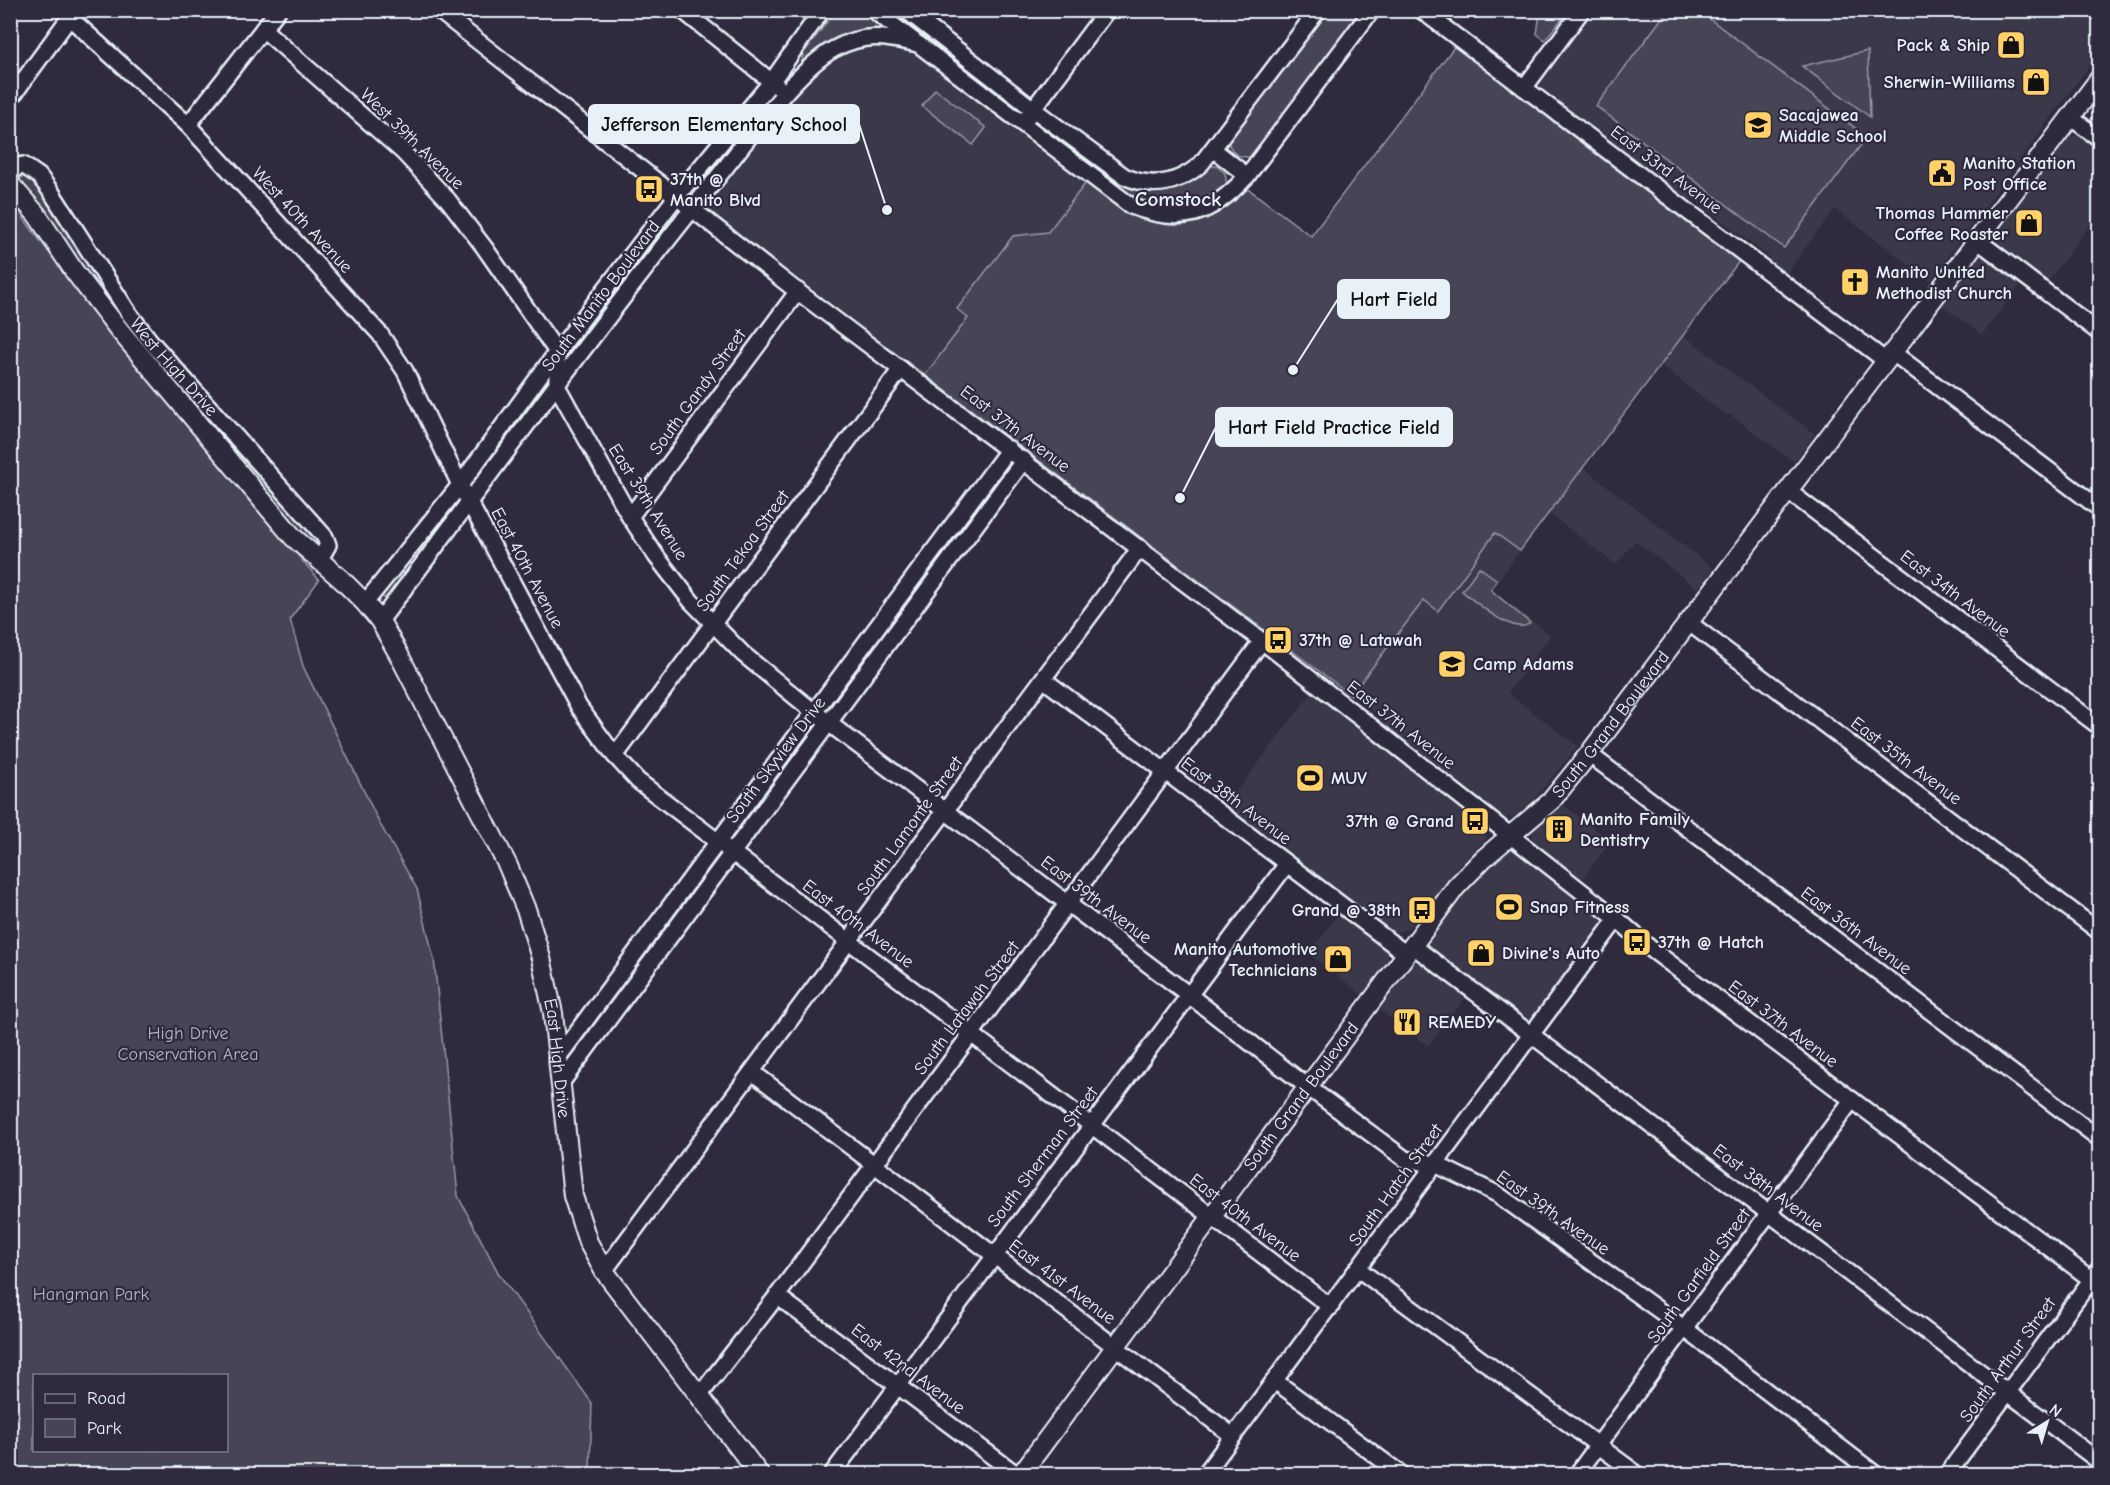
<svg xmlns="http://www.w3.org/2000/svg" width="2110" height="1485" viewBox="0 0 2110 1485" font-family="'Comic Neue',sans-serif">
	<rect width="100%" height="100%" fill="#2f2a3d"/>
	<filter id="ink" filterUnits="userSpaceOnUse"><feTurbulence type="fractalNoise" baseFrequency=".0167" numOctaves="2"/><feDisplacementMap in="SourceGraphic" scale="12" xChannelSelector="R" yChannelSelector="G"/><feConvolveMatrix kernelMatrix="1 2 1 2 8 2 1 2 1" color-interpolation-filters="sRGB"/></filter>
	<g filter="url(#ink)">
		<g fill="#3b3749">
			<path d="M 1588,11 L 2099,11 L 2099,53 L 1930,281 L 1835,209 L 1786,274 L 1770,261 L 1768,256 L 1693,199 L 1688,200 L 1539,88 L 1538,78 Z"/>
			<path d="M 894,43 L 919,53 L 1088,180 L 1048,232 L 957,310 L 968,318 L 925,375 L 711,213 L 707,208 L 706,201 L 709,195 L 807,77 L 848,47 Z"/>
			<path d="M 2077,135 L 2099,151 L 2099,213 L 2047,283 L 1996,244 L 1992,236 L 2068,138 Z"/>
			<path d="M 1982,253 L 2023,281 L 1982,335 L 1939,303 L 1974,256 Z"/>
			<path d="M 1683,335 L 1815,434 L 1794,462 L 1729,414 L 1727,416 L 1660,365 Z"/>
			<path d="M 1583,467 L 1713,568 L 1698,589 L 1635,541 L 1616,565 L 1548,513 Z"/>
			<path d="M 1495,533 L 1520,551 L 1491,590 L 1551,635 L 1508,693 L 1578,746 L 1532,802 L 1513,817 L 1507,818 L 1502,817 L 1388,728 L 1373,712 L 1352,695 L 1424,600 L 1438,611 Z"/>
			<path d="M 1313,691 L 1385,749 L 1484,823 L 1487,828 L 1486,840 L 1456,869 L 1415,922 L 1406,930 L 1398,932 L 1388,930 L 1224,808 Z"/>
			<path d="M 1561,803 L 1611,841 L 1581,881 L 1535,847 L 1532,842 L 1532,831 Z"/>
			<path d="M 1510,850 L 1519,852 L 1603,916 L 1603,921 L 1530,1020 L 1524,1019 L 1431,950 L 1428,943 L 1475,878 L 1504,852 Z"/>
			<path d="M 1339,913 L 1388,951 L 1388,960 L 1362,995 L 1309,954 Z"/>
			<path d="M 1416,960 L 1419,960 L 1468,994 L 1428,1046 L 1377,1008 Z"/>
		</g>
		<g fill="#464455" stroke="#979aa6" stroke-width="1.5" fill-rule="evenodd">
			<path d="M 1565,10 L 1567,12 L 1545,40 L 1537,34 L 1539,20 L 1537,11 Z"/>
			<path d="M 1668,10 L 1699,11 L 1867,137 L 1784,248 L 1596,106 Z"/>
			<path d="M 835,11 L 859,11 L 887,30 C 847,30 829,40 801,67 L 803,54 Z"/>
			<path d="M 884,11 L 894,11 L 1017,104 L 1014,108 Z"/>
			<path d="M 1324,11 L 1366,11 L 1255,157 C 1238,158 1232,155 1227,139 Z"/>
			<path d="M 1457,43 L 1505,80 L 1549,117 L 1740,260 L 1520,551 L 1495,533 L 1438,611 L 1424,600 L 1351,695 L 925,375 L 968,318 L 957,309 L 1013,236 L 1048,232 L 1088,180 L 1170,221 L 1243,185 L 1311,236 Z"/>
			<path d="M 1868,51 L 1870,117 L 1802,66 Z"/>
			<path d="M 935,89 L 986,128 L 973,145 L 922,106 Z"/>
			<path d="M 769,95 L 774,99 L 696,193 L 691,189 Z"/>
			<path d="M 1040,123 L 1124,182 L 1198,174 L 1209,166 L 1216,166 L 1225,173 L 1227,185 L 1214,197 L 1187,208 L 1171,210 L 1138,203 L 1041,130 L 1039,126 Z"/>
			<path d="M 29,175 L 51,200 L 126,319 L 320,540 L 316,544 L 303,535 L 97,292 L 18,179 Z"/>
			<path d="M 10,199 L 20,209 L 22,216 C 114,343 217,461 319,580 L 290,619 L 303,666 L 380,824 L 417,889 L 434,959 L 458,1196 L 499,1274 L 592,1403 L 590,1469 L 592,1474 L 11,1474 ZM 34,1376 L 226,1376 L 226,1450 L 34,1450 Z"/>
			<path d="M 671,216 L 676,220 L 577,349 L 572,344 Z"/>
			<path d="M 1001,467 L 1008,472 L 834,706 L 827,700 Z"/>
			<path d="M 451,505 L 456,509 L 386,599 L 381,596 Z"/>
			<path d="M 1479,567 L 1497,580 L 1491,590 L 1530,623 C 1515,637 1474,601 1462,591 Z"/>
			<path d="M 808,728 L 814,732 L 737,836 L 731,831 Z"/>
			<path d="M 711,858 L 717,863 L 589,1036 L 583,1031 Z"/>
		</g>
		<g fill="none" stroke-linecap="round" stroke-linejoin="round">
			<g stroke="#e8f1f8" stroke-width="20">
				<g id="minor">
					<path d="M 438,10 L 793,288 L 1262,641 L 1617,919 L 1651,949 L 2100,1286"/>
					<path d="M 682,10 L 778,87"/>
					<path d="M 873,10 L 914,41"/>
					<path d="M 906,10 L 1033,109 L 1124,176 C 1152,189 1178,184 1201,164 L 1318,10"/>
					<path d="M 1421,10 L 1886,361"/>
					<path d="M 70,18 L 188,125 L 380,334 L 405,371 L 460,485 L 579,707 L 615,756 L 638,781 L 1331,1307"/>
					<path d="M 263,29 L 403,152 L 448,200 L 484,247 L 557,352 L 557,386 L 630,517 L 656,556 L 691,601 L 743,654 L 814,712 L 1189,995 L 1309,1088 L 1405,1159 L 1435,1164 L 1497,1194 L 1685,1329 L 1875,1474"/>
					<path d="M 1524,88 L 1582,10"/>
					<path d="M 10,99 L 75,10"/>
					<path d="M 1028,116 L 1107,10"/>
					<path d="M 2070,117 L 2100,139"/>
					<path d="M 188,125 L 278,10"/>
					<path d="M 1213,149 L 1247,176"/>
					<path id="s1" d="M 10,174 L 18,166 L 23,165 L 39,176 L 52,193 L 128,312 L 151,342 L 325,537 L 328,545 L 320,559"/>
					<path d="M 1977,240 L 2100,333"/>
					<path d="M 1892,352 L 2100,509"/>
					<path d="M 1788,491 L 2100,727"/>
					<path d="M 630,517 L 798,291"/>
					<path d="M 365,603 L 460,485 L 557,352 L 676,197 L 772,81 L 822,10"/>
					<path d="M 380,621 C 493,471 603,319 721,173 C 750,137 796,70 834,49 C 865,32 886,37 918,44 L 1131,206 C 1183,226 1211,215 1247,176 L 1372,10"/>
					<path d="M 1688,622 L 2100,932"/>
					<path d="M 1043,679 L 1406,954"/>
					<path d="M 1589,754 L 2100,1139"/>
					<path d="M 615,756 L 901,369"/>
					<path d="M 1412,945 L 2100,1462"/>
					<path d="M 559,1056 L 1009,449"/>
					<path d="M 752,1072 L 1233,1436"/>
					<path d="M 561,1083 L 1024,460"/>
					<path d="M 1358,1269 L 1637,1474"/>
					<path d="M 604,1271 L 1140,548"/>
					<path d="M 777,1296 L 1016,1474"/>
					<path d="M 1275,1381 L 1401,1474"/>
					<path d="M 699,1396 L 777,1296 L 1262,641"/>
					<path d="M 832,1474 L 1287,864"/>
					<path d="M 1205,1474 L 1617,919"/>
					<path d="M 1577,1474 L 1852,1100"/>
					<path d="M 1947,1474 L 2100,1268"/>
				</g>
			</g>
			<g stroke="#e8f1f8" stroke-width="22">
				<g id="major">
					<path id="s2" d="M 10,184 L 37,215 L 74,271 L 120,331 L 293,537 L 342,580 L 365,603 L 380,621 L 398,653 L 508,866 L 527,912 L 541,958 L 553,1013 L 573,1196 L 588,1242 L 604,1271 L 759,1474"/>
					<path id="s3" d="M 1021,1474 L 1456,887 L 1483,859 L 1551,801 L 1589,754 L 2100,78"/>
				</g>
			</g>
			<use href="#minor" stroke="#2f2a3d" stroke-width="15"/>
			<use href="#major" stroke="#2f2a3d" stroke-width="18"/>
		</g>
	</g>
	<defs>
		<g id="shop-square" transform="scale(1.5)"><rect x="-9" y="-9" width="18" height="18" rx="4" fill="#ffd166" stroke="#2f2a3d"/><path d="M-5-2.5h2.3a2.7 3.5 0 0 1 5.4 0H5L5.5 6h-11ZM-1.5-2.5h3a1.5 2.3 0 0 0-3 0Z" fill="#111"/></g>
		<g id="school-square" transform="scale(1.5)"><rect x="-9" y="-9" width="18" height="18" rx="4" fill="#ffd166" stroke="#2f2a3d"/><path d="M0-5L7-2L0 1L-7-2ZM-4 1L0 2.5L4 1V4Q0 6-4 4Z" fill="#111"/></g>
		<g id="civic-square" transform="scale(1.5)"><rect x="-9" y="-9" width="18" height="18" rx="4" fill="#ffd166" stroke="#2f2a3d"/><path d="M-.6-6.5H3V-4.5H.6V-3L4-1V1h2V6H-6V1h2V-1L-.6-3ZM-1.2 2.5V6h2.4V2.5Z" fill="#111"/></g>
		<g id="bus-square" transform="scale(1.5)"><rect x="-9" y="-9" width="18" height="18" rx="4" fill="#ffd166" stroke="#2f2a3d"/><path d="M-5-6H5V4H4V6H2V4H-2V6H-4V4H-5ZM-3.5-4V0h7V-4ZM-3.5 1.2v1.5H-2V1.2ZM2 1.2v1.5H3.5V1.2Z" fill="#111"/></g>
		<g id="church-square" transform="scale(1.5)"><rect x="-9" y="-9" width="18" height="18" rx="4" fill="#ffd166" stroke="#2f2a3d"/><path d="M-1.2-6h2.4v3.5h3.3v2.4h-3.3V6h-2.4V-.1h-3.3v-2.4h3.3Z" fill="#111"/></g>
		<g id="stadium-square" transform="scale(1.5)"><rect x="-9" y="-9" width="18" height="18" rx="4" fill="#ffd166" stroke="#2f2a3d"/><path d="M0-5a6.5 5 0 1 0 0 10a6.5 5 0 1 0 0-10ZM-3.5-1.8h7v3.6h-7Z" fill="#111"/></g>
		<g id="building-square" transform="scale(1.5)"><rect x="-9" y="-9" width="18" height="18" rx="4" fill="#ffd166" stroke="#2f2a3d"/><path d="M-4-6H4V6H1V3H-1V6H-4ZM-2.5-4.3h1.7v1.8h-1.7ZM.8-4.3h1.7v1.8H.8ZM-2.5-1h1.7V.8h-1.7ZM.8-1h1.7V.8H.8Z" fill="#111"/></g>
		<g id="restaurant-square" transform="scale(1.5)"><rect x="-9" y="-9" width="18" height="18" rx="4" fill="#ffd166" stroke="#2f2a3d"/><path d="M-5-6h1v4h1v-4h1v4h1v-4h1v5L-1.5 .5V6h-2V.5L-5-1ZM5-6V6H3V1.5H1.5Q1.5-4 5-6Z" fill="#111"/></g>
	</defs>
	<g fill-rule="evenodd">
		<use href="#shop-square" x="2011" y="45"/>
		<use href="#shop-square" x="2036" y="82"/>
		<use href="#school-square" x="1758" y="125"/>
		<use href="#civic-square" x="1942" y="173"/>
		<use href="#bus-square" x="649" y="189"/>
		<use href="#shop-square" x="2029" y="223"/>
		<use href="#church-square" x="1855" y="282"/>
		<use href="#bus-square" x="1278" y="640"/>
		<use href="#school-square" x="1452" y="664"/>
		<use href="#stadium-square" x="1310" y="778"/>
		<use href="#bus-square" x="1475" y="821"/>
		<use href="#building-square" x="1559" y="829"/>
		<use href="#stadium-square" x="1509" y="907"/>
		<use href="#bus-square" x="1422" y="910"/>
		<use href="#bus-square" x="1637" y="942"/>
		<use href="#shop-square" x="1481" y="953"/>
		<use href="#shop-square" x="1338" y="959"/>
		<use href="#restaurant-square" x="1407" y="1022"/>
	</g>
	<g text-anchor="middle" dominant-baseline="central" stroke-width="4.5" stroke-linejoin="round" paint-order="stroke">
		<g font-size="18" font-weight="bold" fill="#e8f1f8" stroke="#2f2a3d" text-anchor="start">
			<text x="1990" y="45" text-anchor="end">Pack &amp; Ship</text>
			<text x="2015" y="82" text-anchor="end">Sherwin-Williams</text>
			<text x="1779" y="115">Sacajawea<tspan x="1779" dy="21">Middle School</tspan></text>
			<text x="1963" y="163">Manito Station<tspan x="1963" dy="21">Post Office</tspan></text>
			<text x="670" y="179">37th @<tspan x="670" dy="21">Manito Blvd</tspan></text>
			<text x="2008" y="213" text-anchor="end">Thomas Hammer<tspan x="2008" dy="21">Coffee Roaster</tspan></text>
			<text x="1876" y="272">Manito United<tspan x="1876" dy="21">Methodist Church</tspan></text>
			<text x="1299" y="640">37th @ Latawah</text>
			<text x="1473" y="664">Camp Adams</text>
			<text x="1331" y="778">MUV</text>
			<text x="1580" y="819">Manito Family<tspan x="1580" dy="21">Dentistry</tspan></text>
			<text x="1454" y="821" text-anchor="end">37th @ Grand</text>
			<text x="1530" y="907">Snap Fitness</text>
			<text x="1401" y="910" text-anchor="end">Grand @ 38th</text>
			<text x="1658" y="942">37th @ Hatch</text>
			<text x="1317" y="949" text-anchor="end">Manito Automotive<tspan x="1317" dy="21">Technicians</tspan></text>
			<text x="1502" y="953">Divine's Auto</text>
			<text x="1428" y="1022">REMEDY</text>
		</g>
		<g font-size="18" fill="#e8f1f8" stroke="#2f2a3d">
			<text transform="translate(412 139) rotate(44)">West 39th Avenue</text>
			<text transform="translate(1666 170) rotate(37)">East 33rd Avenue</text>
			<text transform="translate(302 220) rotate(47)">West 40th Avenue</text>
			<text transform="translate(601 296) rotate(-53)">South Manito Boulevard</text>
			<text stroke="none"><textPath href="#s1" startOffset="270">West High Drive</textPath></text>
			<text transform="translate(698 392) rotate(-54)">South Gandy Street</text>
			<text transform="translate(1015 429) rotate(37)">East 37th Avenue</text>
			<text transform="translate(648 502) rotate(58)">East 39th Avenue</text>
			<text transform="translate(743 551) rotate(-54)">South Tekoa Street</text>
			<text transform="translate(527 568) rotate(62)">East 40th Avenue</text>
			<text transform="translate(1955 594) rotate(37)">East 34th Avenue</text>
			<text transform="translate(1401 725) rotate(38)">East 37th Avenue</text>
			<text stroke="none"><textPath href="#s3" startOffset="956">South Grand Boulevard</textPath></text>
			<text transform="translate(776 760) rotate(-53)">South Skyview Drive</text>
			<text transform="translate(1906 761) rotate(37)">East 35th Avenue</text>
			<text transform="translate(1236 801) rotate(37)">East 38th Avenue</text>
			<text transform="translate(910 826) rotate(-54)">South Lamonte Street</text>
			<text transform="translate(1096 900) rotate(37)">East 39th Avenue</text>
			<text transform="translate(858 924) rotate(37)">East 40th Avenue</text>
			<text transform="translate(1856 931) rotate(37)">East 36th Avenue</text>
			<text transform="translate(967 1008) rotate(-53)">South Latawah Street</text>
			<text transform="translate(1783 1024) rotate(37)">East 37th Avenue</text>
			<text stroke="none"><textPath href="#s2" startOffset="1050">East High Drive</textPath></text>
			<text stroke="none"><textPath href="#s3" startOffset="470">South Grand Boulevard</textPath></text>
			<text transform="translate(1043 1157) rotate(-53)">South Sherman Street</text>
			<text transform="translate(1396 1185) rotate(-54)">South Hatch Street</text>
			<text transform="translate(1768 1188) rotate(37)">East 38th Avenue</text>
			<text transform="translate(1553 1213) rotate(35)">East 39th Avenue</text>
			<text transform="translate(1245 1218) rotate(37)">East 40th Avenue</text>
			<text transform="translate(1699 1276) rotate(-54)">South Garfield Street</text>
			<text transform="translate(1062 1282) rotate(37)">East 41st Avenue</text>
			<text transform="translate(2008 1360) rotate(-54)">South Arthur Street</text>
			<text transform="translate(908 1369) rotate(37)">East 42nd Avenue</text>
		</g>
		<g font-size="18" fill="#afb4bf" stroke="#2f2a3d">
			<text x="188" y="1033">High Drive<tspan x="188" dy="21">Conservation Area</tspan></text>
			<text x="91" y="1294">Hangman Park</text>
		</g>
		<g font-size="21" font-weight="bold" fill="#e8f1f8" stroke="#2f2a3d">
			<text x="1178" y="199">Comstock</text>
		</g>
	</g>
	<path fill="none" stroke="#e8f1f8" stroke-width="2" d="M887 210L859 124M1293 370L1338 299M1180 498L1216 427"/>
	<g fill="#e8f1f8" stroke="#2f2a3d" stroke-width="2">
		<circle cx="887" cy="210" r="6"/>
		<circle cx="1293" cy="370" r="6"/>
		<circle cx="1180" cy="498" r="6"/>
	</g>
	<g fill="#e8f1f8" stroke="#e8f1f8" stroke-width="2">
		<rect x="589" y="105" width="270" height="38" rx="6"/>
		<rect x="1338" y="280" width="111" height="38" rx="6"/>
		<rect x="1216" y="408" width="236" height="38" rx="6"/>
	</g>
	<g font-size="20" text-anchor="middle" font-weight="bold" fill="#111">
		<text x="724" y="131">Jefferson Elementary School</text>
		<text x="1394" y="306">Hart Field</text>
		<text x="1334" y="434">Hart Field Practice Field</text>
	</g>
	<rect width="2110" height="1485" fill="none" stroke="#2f2a3d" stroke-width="36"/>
	<rect x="18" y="18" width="2074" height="1449" fill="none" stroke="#e8f1f8" stroke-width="2" filter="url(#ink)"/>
	<rect x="33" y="1374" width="195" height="78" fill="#2f2a3d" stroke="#797a88" stroke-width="1.5"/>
	<rect x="45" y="1394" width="30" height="9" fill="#2f2a3d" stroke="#797a88" stroke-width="1.5"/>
	<text x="87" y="1404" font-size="18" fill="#e8f1f8">Road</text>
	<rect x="45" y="1419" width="30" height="18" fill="#464455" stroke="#797a88" stroke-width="1.5"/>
	<text x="87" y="1434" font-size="18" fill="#e8f1f8">Park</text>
	<g transform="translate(2047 1422) rotate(37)" stroke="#2f2a3d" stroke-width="4.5" paint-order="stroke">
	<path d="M0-4.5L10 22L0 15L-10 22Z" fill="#e8f1f8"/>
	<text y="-9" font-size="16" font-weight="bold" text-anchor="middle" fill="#e8f1f8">N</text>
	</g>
</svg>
